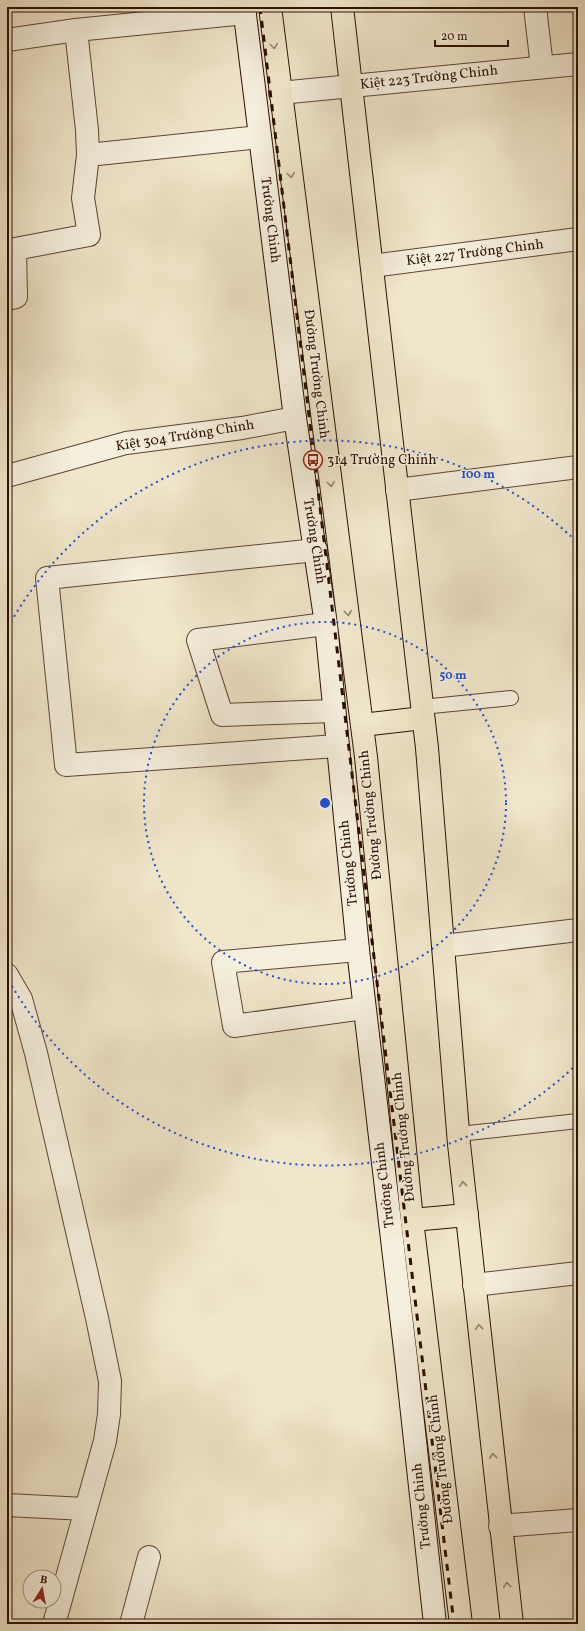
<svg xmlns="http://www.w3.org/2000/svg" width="585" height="1631" viewBox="0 0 585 1631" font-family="Vollkorn,serif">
	<rect width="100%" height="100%" fill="#f0e6ca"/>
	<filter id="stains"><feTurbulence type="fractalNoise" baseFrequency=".005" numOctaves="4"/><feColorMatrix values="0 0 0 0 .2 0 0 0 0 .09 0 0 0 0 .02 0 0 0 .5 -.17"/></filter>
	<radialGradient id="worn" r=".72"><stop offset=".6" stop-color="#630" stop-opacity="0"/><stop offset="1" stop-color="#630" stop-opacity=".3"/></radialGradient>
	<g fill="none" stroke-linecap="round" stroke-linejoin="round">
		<g stroke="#5d4535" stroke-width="16">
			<g id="lane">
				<path d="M 422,707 L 511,698"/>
				<path d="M 459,1134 L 578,1121"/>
			</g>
		</g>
		<g stroke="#5d4535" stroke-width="24">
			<g id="street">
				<path d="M 535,7 L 542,67"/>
				<path d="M 7,40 L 76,30 L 245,13"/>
				<path d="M 280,93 L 578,64"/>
				<path d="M 88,155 L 260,137"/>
				<path d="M 372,266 L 578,239"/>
				<path d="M 7,299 L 16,297 L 15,249 L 89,235 L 83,198 L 88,155 L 87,130 L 76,30"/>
				<path d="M 7,476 L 126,443 L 242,428 L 295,418"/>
				<path d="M 397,490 L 578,467"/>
				<path d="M 316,550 L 47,578 L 66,765 L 337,746"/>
				<path d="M 326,624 L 198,640 L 222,715 L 334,711"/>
				<path d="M 443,946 L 578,930"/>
				<path d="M 358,950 L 223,962 L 234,1026 L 364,1008"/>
				<path d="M 7,975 L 21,999 L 36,1053 L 97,1318 L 110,1381 L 109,1414 L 105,1441 L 54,1624"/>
				<path d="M 474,1285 L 578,1273"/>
				<path d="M 7,1505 L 85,1509"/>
				<path d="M 500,1526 L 578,1520"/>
				<path d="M 131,1624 L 149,1557"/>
			</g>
		</g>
		<g stroke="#2c0f03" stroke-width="24">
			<path id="secondary" d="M 244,7 L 295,418 L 326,624 L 358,950 L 406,1358 L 435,1624"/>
		</g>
		<g stroke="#2c0f03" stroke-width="24">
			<g id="highway">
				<path d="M 270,7 L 366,757 L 412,1220 L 461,1624"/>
				<path d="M 342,7 L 419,679 L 427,748 L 459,1144 L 512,1624"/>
				<path d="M 362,725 L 423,718"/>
				<path d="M 412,1220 L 467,1215"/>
			</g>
		</g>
		<use href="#lane" stroke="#f5efdd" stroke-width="14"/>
		<use href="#street" stroke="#f5efdd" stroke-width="22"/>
		<use href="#secondary" stroke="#f5efdd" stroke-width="22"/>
		<use href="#highway" stroke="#f0e6ca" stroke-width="22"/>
		<path stroke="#2c0f03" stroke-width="3" stroke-dasharray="7 7" stroke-linecap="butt" d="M 260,7 L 454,1624"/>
	</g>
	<defs><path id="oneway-chevron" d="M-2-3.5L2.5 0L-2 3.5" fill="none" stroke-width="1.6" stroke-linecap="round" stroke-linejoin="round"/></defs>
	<g stroke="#988570">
		<use href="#oneway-chevron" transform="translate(274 46) rotate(83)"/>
		<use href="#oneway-chevron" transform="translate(291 175) rotate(83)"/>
		<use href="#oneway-chevron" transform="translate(331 484) rotate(83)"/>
		<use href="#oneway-chevron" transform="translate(348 613) rotate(83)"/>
		<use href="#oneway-chevron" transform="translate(463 1184) rotate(-96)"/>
		<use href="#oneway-chevron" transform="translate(479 1327) rotate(-96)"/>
		<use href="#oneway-chevron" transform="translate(493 1456) rotate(-96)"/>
		<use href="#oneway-chevron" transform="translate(507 1585) rotate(-97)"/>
	</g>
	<g fill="none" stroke="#1d4ed8" stroke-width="2" stroke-dasharray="2 4">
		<circle cx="325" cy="803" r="181"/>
		<path d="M577 1064A363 363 0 0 1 8 979M8 627A363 363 0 0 1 577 542"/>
	</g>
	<defs>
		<g id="bus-ring" transform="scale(1)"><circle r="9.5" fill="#f5efdd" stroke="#8f2418" stroke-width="1.5"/><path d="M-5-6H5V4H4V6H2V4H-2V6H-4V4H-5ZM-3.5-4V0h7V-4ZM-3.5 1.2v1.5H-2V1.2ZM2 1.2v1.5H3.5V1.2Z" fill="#8f2418"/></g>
	</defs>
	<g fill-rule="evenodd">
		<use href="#bus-ring" x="313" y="460"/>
	</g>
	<g text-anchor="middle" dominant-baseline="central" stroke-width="3" stroke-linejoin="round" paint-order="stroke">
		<g font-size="14" fill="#2c0f03" stroke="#f5efdd">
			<text transform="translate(429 78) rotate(-6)">Kiệt 223 Trường Chinh</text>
			<text transform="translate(270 220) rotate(83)">Trường Chinh</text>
			<text transform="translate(475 253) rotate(-7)">Kiệt 227 Trường Chinh</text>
			<text transform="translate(316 374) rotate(83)">Đường Trường Chinh</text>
			<text transform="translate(185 436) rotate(-9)">Kiệt 304 Trường Chinh</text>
			<text transform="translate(314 541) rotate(81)">Trường Chinh</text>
			<text transform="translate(371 815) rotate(-96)">Đường Trường Chinh</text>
			<text transform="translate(349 863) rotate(-96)">Trường Chinh</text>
			<text transform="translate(404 1137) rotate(-96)">Đường Trường Chinh</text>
			<text transform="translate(385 1185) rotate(-97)">Trường Chinh</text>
			<text transform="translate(441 1459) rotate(-97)">Đường Trường Chinh</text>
			<text transform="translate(422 1506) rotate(-96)">Trường Chinh</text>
		</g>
		<g font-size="14" fill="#2c0f03" stroke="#f5efdd" text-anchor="start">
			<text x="327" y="460">314 Trường Chinh</text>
		</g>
	</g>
	<circle cx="325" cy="803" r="6" fill="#1d4ed8" stroke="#f5efdd" stroke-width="2"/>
	<g font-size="12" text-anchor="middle" font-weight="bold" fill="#1d4ed8" stroke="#f5efdd" stroke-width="3" stroke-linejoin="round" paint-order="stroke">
		<text x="478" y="478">100 m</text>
		<text x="453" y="679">50 m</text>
	</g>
	<rect width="585" height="1631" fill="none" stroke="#f0e6ca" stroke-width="24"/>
	<rect x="8" y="8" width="569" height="1615" fill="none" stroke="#2c0f03" stroke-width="2"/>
	<rect x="12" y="12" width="561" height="1607" fill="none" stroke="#2c0f03"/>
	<g transform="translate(42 1589) rotate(11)"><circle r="19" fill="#f5efdd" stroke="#a59586"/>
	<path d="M0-3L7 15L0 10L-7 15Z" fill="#8f2418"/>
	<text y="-6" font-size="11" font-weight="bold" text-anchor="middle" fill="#2c0f03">B</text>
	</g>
	<path d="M435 40v6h73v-6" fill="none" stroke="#2c0f03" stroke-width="2"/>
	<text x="441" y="40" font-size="12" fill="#2c0f03" stroke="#f5efdd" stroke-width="3" paint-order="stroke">20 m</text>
	<rect width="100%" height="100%" filter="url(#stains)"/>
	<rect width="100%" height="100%" fill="url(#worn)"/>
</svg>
